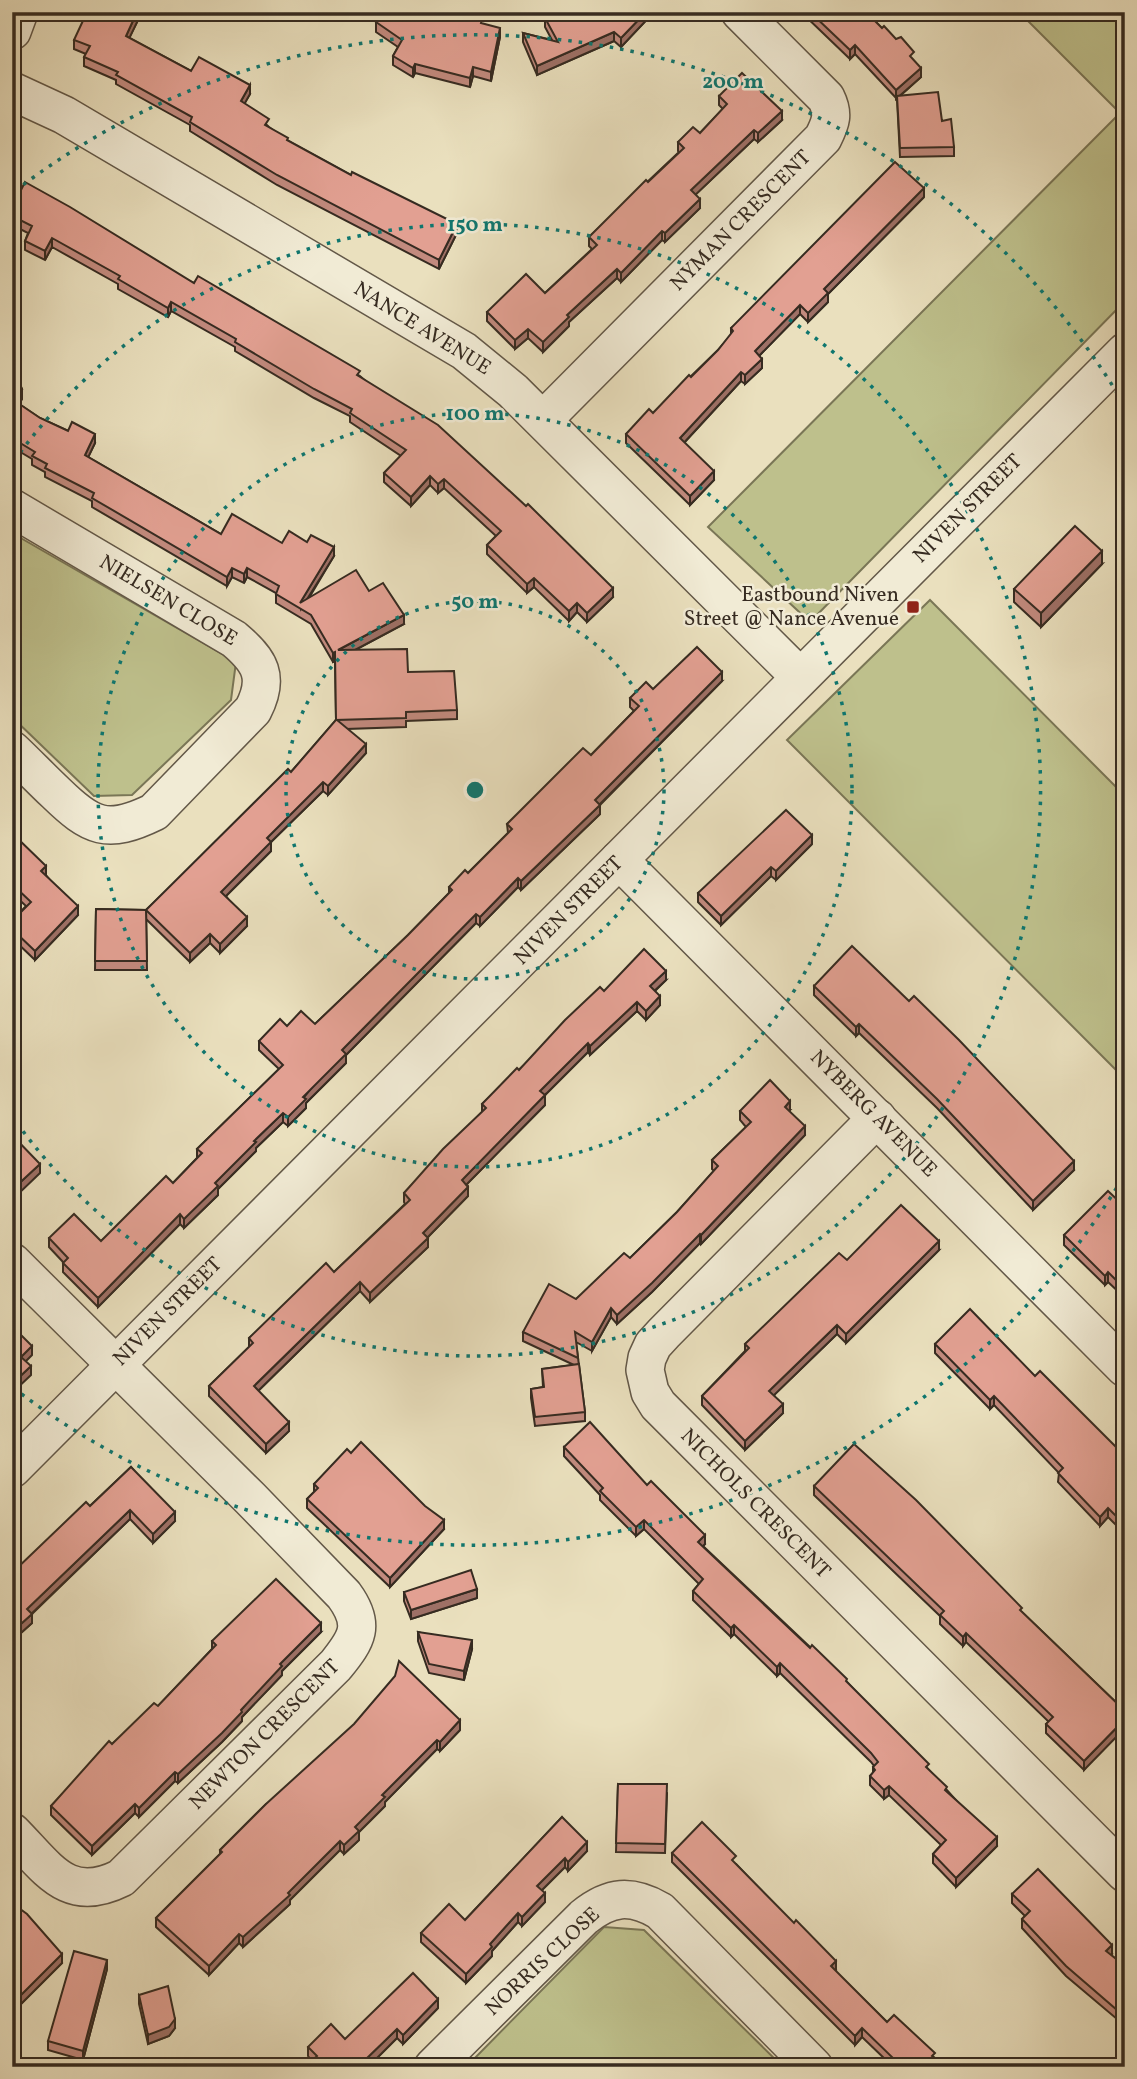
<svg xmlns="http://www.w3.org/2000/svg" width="1137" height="2079" viewBox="0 0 1137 2079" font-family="Vollkorn,serif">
	<rect width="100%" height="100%" fill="#eae0be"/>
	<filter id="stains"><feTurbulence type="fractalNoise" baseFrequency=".00286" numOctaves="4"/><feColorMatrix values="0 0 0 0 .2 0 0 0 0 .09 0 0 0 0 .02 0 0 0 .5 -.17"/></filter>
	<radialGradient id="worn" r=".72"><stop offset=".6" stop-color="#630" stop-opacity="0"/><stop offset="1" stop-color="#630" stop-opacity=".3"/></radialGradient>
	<g fill="#bec08c" stroke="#7a7656" stroke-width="2">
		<path d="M 1019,12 L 1125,12 L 1125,301 L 810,622 L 708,527 L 1120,113 Z"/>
		<path d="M 12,533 L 236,662 L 231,700 L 132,795 L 94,796 L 12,717 Z"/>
		<path d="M 930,600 L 1125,796 L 1125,1079 L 787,740 Z"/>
		<path d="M 604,1927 L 644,1930 L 783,2067 L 466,2067 Z"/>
	</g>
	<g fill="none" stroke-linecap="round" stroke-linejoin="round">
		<g stroke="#635848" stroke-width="40">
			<g id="minor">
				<path d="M 12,31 L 19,12"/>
				<path d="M 12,91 L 64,115 L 464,351 L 513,391 L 800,677"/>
				<path d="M 543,420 L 823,138 C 831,122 834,114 826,98 L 740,12"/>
				<path d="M 12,508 L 234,639 C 260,661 270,677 253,710 L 154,812 C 107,835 91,827 56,793 C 41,779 27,764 12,750"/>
				<path d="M 619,860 L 1125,1368"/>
				<path d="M 877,1118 L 664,1333 L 653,1345 L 647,1358 L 645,1370 L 650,1392 L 658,1405 L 1125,1873"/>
				<path d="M 12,1262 L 250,1498 L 344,1595 C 366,1625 357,1639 336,1665 L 121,1878 C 67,1905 48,1868 12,1832"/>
				<path d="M 12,1469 L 1125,352"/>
				<path d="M 433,2067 L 584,1917 C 610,1896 631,1894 660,1911 L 814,2067"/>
			</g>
		</g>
		<use href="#minor" stroke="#f1ebd5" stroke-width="37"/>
	</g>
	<g fill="#c28a7e" stroke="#362b21" stroke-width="2">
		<path d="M 140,12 L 140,16 L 129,38 L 191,71 L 250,94 L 244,104 L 269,127 L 288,141 L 457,233 L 439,269 L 277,185 L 190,131 L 190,125 L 116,84 L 116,80 L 84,66 L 84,57 L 86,54 L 74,49 L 74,40 Z"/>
		<path d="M 654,12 L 621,47 L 614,41 L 537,75 L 523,42 L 523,33 L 552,40 L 545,27 L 545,18 Z"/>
		<path d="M 801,12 L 866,12 L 914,61 L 921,77 L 900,96 L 942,121 L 954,147 L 954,156 L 900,157 L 897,99 L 855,54 L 850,59 Z"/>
		<path d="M 376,22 L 484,24 L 500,37 L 491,81 L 473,76 L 470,87 L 415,73 L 413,77 L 393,65 L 393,56 L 398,47 L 376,32 Z"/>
		<path d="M 719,96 L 782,120 L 758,142 L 754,139 L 695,195 L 700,208 L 665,242 L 662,240 L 621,282 L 617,278 L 569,322 L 569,326 L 543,352 L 528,338 L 515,349 L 487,321 L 487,312 L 545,293 L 592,249 L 589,246 L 589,237 L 679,152 L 678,151 L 678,142 L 700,133 L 723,109 L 719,105 Z"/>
		<path d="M 924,197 L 828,294 L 828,302 L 808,322 L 800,314 L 759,356 L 762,368 L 745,384 L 741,381 L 684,443 L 714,480 L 690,505 L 626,443 L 626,434 L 653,413 L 718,350 L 731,335 L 731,328 Z"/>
		<path d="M 12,208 L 194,283 L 360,376 L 613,597 L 587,622 L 577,612 L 569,621 L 534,587 L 527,593 L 487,554 L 487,545 L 496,536 L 444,488 L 438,493 L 430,485 L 411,506 L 384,482 L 384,473 L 401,456 L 350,422 L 350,416 L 314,398 L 235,351 L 235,347 L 171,311 L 168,317 L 118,289 L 118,284 L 52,247 L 45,260 L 25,250 L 25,241 L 28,233 L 12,225 Z"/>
		<path d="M 12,385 L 22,399 L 19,404 L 40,418 L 95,443 L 88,457 L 221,534 L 282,543 L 334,556 L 309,598 L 369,591 L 404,624 L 355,650 L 408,672 L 457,710 L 457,719 L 406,721 L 406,727 L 347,729 L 366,753 L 328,795 L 323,791 L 271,842 L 271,851 L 226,896 L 247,926 L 220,953 L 210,943 L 190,962 L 146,919 L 146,910 L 291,772 L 336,720 L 335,661 L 333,662 L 311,624 L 276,603 L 276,593 L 247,577 L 244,583 L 232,577 L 227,586 L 92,507 L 92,501 L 45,477 L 45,472 L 32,465 L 32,459 L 12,447 Z"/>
		<path d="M 1102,564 L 1041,627 L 1014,602 L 1014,589 Z"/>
		<path d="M 722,681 L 600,805 L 600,814 L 521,890 L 518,887 L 480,926 L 476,923 L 346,1055 L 346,1063 L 306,1103 L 306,1108 L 288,1126 L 283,1122 L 256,1148 L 256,1151 L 218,1189 L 218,1195 L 184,1228 L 180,1224 L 98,1307 L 63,1272 L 63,1262 L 49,1247 L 49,1238 L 101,1241 L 173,1183 L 197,1158 L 197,1149 L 279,1069 L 259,1050 L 259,1041 L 287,1026 L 315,1024 L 408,935 L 449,893 L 449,887 L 468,873 L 508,833 L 507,824 L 591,755 L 634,711 L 630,707 L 630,698 L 653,689 Z"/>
		<path d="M 12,833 L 78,915 L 35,960 L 12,938 L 12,921 L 26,906 L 12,893 Z"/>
		<path d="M 812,844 L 776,880 L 771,876 L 721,925 L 698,902 L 698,893 Z"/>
		<path d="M 96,909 L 146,910 L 147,970 L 95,970 Z"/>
		<path d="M 666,980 L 655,991 L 660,1005 L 646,1020 L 637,1011 L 590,1055 L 588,1052 L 545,1095 L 545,1105 L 466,1185 L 468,1196 L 428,1237 L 428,1247 L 370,1302 L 360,1291 L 258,1391 L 289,1431 L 266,1453 L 209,1396 L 209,1386 L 249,1347 L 249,1338 L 334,1272 L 405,1204 L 404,1202 L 404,1193 L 482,1112 L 482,1104 L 604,991 Z"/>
		<path d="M 814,986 L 1074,1170 L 1033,1210 L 937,1108 L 859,1033 L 856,1036 L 814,995 Z"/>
		<path d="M 790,1110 L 789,1111 L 805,1135 L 701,1244 L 700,1243 L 652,1292 L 617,1324 L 611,1317 L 592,1351 L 576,1342 L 585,1412 L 585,1421 L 535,1426 L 531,1398 L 531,1389 L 543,1387 L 542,1369 L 574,1365 L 523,1341 L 523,1332 L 576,1299 L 630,1258 L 677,1212 L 714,1171 L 712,1169 L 712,1160 L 746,1127 L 740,1120 L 740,1111 Z"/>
		<path d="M 1125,1207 L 1125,1298 L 1108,1282 L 1105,1285 L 1064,1245 L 1064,1235 Z"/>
		<path d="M 939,1250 L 846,1343 L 837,1334 L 774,1395 L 783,1413 L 745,1450 L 702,1405 L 702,1396 L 745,1351 L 745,1344 L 847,1260 Z"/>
		<path d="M 935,1344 L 1035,1376 L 1125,1456 L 1125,1534 L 1108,1517 L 1100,1526 L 1058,1482 L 1059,1473 L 994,1405 L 990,1409 L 935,1353 Z"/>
		<path d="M 564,1447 L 647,1485 L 705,1544 L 703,1546 L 847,1682 L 929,1770 L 997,1846 L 956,1887 L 933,1863 L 933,1854 L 941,1845 L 889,1795 L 884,1799 L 870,1785 L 870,1776 L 873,1773 L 873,1767 L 874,1766 L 871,1762 L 780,1673 L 777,1676 L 734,1634 L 731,1637 L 693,1600 L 693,1591 L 699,1584 L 644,1529 L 636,1536 L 600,1500 L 600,1495 L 564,1456 Z"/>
		<path d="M 351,1453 L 444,1529 L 390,1587 L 307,1508 L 307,1499 L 314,1492 L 314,1484 Z"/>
		<path d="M 131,1467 L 175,1521 L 153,1543 L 130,1519 L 32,1614 L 32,1623 L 12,1641 L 90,1506 Z"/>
		<path d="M 814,1486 L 1022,1612 L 1125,1711 L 1084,1770 L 1046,1733 L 1046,1724 L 1049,1722 L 966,1642 L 963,1646 L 940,1624 L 940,1616 L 814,1495 Z"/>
		<path d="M 404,1592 L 477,1598 L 411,1619 L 404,1601 Z"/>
		<path d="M 321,1632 L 282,1671 L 282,1675 L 242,1717 L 242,1721 L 222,1742 L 178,1783 L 175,1781 L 139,1817 L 135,1813 L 92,1855 L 51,1815 L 51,1806 L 112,1744 L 158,1706 L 212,1649 L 212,1641 Z"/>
		<path d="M 418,1632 L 472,1649 L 464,1680 L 429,1673 L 418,1641 Z"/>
		<path d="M 460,1730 L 440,1751 L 437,1749 L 385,1802 L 385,1806 L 359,1832 L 359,1840 L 344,1854 L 340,1850 L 290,1900 L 290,1904 L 243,1947 L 239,1943 L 209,1975 L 156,1927 L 156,1918 L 220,1854 L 220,1850 L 266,1804 Z"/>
		<path d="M 618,1784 L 667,1793 L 665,1853 L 616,1852 Z"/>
		<path d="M 562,1817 L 587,1851 L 568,1871 L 565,1867 L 542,1890 L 545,1902 L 522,1926 L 518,1922 L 492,1951 L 492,1956 L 466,1983 L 421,1942 L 421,1933 L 465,1920 Z"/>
		<path d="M 672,1853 L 736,1864 L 836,1970 L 835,1971 L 887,2022 L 935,2058 L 943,2067 L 888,2067 L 888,2062 L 862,2037 L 855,2045 L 672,1862 Z"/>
		<path d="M 1012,1894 L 1112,1954 L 1111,1955 L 1125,1966 L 1124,2025 L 1066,1976 L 1022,1928 L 1022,1919 L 1025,1916 L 1012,1903 Z"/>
		<path d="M 12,1903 L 62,1963 L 19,2006 L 12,2000 Z"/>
		<path d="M 107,1969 L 83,2060 L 48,2050 L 48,2041 Z"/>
		<path d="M 139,1995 L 175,2028 L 169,2036 L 148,2044 L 139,2004 Z"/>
		<path d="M 438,2008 L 403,2044 L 397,2038 L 371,2064 L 312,2061 L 308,2056 L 308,2047 L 345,2039 Z"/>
	</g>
	<g fill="#9e7066" stroke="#362b21" stroke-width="2">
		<path d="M 137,12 L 140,12 L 140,16 L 126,45 L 126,36 Z"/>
		<path d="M 646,12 L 654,12 L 621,47 L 621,38 Z"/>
		<path d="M 500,28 L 500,37 L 491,81 L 491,72 Z"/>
		<path d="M 614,32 L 614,41 L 537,75 L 537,66 Z"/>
		<path d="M 855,45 L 855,54 L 850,59 L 850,50 Z"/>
		<path d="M 415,64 L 415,73 L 413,77 L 413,68 Z"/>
		<path d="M 473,67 L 473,76 L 470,87 L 470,78 Z"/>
		<path d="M 921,68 L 921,77 L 896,99 L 896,90 Z"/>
		<path d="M 250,85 L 250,94 L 241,110 L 241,101 Z"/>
		<path d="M 782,111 L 782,120 L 758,142 L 758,133 Z"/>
		<path d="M 754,130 L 754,139 L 691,199 L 691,190 Z"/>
		<path d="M 924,188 L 924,197 L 828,294 L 828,302 L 808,322 L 808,313 L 824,289 Z"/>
		<path d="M 700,199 L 700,208 L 665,242 L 665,233 Z"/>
		<path d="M 457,224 L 457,233 L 439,269 L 439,260 Z"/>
		<path d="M 662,231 L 662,240 L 621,282 L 621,273 Z"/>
		<path d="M 52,238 L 52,247 L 45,260 L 45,251 Z"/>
		<path d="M 617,269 L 617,278 L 569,322 L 569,326 L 543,352 L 543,342 L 567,315 Z"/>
		<path d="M 171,302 L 171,311 L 168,317 L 168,308 Z"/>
		<path d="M 800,305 L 800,314 L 755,360 L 755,351 Z"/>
		<path d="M 528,329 L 528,338 L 515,349 L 515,340 Z"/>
		<path d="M 762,359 L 762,368 L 745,384 L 745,375 Z"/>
		<path d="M 741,372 L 741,381 L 680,447 L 680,438 Z"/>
		<path d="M 22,390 L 22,399 L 15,410 L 15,401 Z"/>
		<path d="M 95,434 L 95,443 L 85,464 L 85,455 Z"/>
		<path d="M 714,471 L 714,480 L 690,505 L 690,496 Z"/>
		<path d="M 430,476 L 430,485 L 411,506 L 411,497 Z"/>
		<path d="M 444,479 L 444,488 L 438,493 L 438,484 Z"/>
		<path d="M 334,547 L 334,556 L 301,609 L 300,603 Z"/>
		<path d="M 1102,551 L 1102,564 L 1041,627 L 1041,613 Z"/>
		<path d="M 232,568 L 232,577 L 227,586 L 227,577 Z"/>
		<path d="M 247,568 L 247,577 L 244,583 L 244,574 Z"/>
		<path d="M 534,578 L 534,587 L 527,593 L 527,584 Z"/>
		<path d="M 613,588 L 613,597 L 587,622 L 587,613 Z"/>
		<path d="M 577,603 L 577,612 L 569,621 L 569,611 Z"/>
		<path d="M 404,615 L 404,624 L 338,659 L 338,650 Z"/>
		<path d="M 335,652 L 335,661 L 333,662 L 333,653 Z"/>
		<path d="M 722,672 L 722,681 L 595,809 L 595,800 Z"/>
		<path d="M 366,744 L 366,753 L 328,795 L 328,786 Z"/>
		<path d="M 323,782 L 323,791 L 271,842 L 271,851 L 221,901 L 221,892 L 267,838 Z"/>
		<path d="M 600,805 L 600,814 L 521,890 L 521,881 Z"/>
		<path d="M 812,835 L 812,844 L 776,880 L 776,871 Z"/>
		<path d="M 46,866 L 46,875 L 41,880 L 41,871 Z"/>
		<path d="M 771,867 L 771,876 L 721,925 L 721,916 Z"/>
		<path d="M 518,878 L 518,887 L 480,926 L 480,917 Z"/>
		<path d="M 78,906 L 78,915 L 35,960 L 35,951 Z"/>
		<path d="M 476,914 L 476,923 L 346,1055 L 346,1063 L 306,1103 L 306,1108 L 288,1126 L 288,1117 L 342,1050 Z"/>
		<path d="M 247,917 L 247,926 L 220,953 L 220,944 Z"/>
		<path d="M 210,934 L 210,943 L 190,962 L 190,953 Z"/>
		<path d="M 666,971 L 666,980 L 650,995 L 650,986 Z"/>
		<path d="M 660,996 L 660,1005 L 646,1020 L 646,1011 Z"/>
		<path d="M 637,1002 L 637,1011 L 590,1055 L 590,1046 Z"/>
		<path d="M 859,1024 L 859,1033 L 856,1036 L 856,1027 Z"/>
		<path d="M 588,1043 L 588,1052 L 540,1100 L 540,1091 Z"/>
		<path d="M 545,1095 L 545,1105 L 462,1189 L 462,1180 Z"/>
		<path d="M 790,1101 L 790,1110 L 785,1116 L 785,1107 Z"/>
		<path d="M 283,1113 L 283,1122 L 256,1148 L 256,1151 L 218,1189 L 218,1195 L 184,1228 L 184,1219 L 215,1183 L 254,1141 Z"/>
		<path d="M 805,1126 L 805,1135 L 701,1244 L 701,1235 Z"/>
		<path d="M 1074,1161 L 1074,1170 L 1033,1210 L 1033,1201 Z"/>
		<path d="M 40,1164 L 40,1173 L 13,1199 L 13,1189 Z"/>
		<path d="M 468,1187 L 468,1196 L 423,1242 L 423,1233 Z"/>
		<path d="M 180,1214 L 180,1224 L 98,1307 L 98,1298 Z"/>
		<path d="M 700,1234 L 700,1243 L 652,1292 L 617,1324 L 617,1315 Z"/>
		<path d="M 428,1238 L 428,1247 L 370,1302 L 370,1293 Z"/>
		<path d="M 939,1241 L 939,1250 L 846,1343 L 846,1334 Z"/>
		<path d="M 1108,1272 L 1108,1282 L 1105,1285 L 1105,1276 Z"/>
		<path d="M 360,1282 L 360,1291 L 254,1395 L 254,1386 Z"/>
		<path d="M 611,1308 L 611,1317 L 592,1351 L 592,1342 Z"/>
		<path d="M 837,1325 L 837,1334 L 769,1400 L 769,1391 Z"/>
		<path d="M 32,1346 L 32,1355 L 21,1366 L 21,1357 Z"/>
		<path d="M 31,1366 L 31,1375 L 12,1393 L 12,1384 Z"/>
		<path d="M 994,1396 L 994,1405 L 990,1409 L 990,1400 Z"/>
		<path d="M 783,1404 L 783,1413 L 745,1450 L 745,1441 Z"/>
		<path d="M 289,1422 L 289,1431 L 266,1453 L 266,1444 Z"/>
		<path d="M 1108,1508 L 1108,1517 L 1100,1526 L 1100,1517 Z"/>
		<path d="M 130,1510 L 130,1519 L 27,1618 L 27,1609 Z"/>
		<path d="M 175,1512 L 175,1521 L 153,1543 L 153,1534 Z"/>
		<path d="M 444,1520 L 444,1529 L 390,1587 L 390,1578 Z"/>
		<path d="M 644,1520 L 644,1529 L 636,1536 L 636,1527 Z"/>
		<path d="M 705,1535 L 705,1544 L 698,1551 L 698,1542 Z"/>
		<path d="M 477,1589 L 477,1598 L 411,1619 L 411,1610 Z"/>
		<path d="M 32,1614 L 32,1623 L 12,1641 L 12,1632 Z"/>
		<path d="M 321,1623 L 321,1632 L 282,1671 L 282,1675 L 242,1717 L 242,1721 L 222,1742 L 178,1783 L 178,1774 L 241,1710 L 280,1664 Z"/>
		<path d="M 734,1625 L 734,1634 L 731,1637 L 731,1628 Z"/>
		<path d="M 966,1633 L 966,1642 L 963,1646 L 963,1637 Z"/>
		<path d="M 472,1640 L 472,1649 L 464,1680 L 464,1671 Z"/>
		<path d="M 780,1663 L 780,1673 L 777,1676 L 777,1667 Z"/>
		<path d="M 1125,1719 L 1125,1728 L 1084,1770 L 1084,1761 Z"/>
		<path d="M 460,1720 L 460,1730 L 440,1751 L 440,1742 Z"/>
		<path d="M 437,1740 L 437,1749 L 385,1802 L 385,1806 L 359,1832 L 359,1840 L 344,1854 L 344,1845 L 355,1827 L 382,1795 Z"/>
		<path d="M 175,1772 L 175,1781 L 139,1817 L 139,1808 Z"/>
		<path d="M 889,1786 L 889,1795 L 884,1799 L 884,1790 Z"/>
		<path d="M 135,1804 L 135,1813 L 92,1855 L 92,1846 Z"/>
		<path d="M 997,1837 L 997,1846 L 956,1887 L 956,1878 Z"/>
		<path d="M 340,1841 L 340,1850 L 290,1900 L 290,1904 L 243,1947 L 243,1937 Z"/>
		<path d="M 587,1842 L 587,1851 L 568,1871 L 568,1862 Z"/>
		<path d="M 565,1858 L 565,1867 L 537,1895 L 537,1886 Z"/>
		<path d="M 545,1893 L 545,1902 L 522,1926 L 522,1917 Z"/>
		<path d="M 518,1913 L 518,1922 L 492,1951 L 492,1956 L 466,1983 L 466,1974 L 490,1944 Z"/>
		<path d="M 239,1934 L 239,1943 L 209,1975 L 209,1966 Z"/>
		<path d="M 1112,1945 L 1112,1954 L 1106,1960 L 1106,1951 Z"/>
		<path d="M 62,1954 L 62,1963 L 19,2006 L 19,1997 Z"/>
		<path d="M 107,1960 L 107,1969 L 83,2060 L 83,2051 Z"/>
		<path d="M 836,1961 L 836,1970 L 831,1975 L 831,1966 Z"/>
		<path d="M 438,1999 L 438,2008 L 403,2044 L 403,2035 Z"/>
		<path d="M 175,2019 L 175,2028 L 169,2036 L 148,2044 L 148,2035 Z"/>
		<path d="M 862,2028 L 862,2037 L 855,2045 L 855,2036 Z"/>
		<path d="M 397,2029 L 397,2038 L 368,2067 L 366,2059 Z"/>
	</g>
	<g fill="#e2a092" stroke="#362b21" stroke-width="2">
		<path d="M 87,12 L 137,12 L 126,36 L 191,71 L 199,57 L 250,85 L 241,101 L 269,119 L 265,125 L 288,138 L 287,140 L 351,175 L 352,172 L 457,224 L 439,260 L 277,175 L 190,122 L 192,117 L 116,75 L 118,72 L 84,57 L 90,46 L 74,40 Z"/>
		<path d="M 382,12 L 478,12 L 484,14 L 481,23 L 500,28 L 491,72 L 473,67 L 470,78 L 415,64 L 413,68 L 393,56 L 402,40 L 376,22 Z"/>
		<path d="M 557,12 L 646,12 L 621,38 L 614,32 L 537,66 L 523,33 L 558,42 L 545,18 Z"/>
		<path d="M 810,12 L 866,12 L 882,28 L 884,26 L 896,39 L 901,37 L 914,52 L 910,56 L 921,68 L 896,90 L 855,45 L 850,50 Z"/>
		<path d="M 742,73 L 782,111 L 758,133 L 754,130 L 691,190 L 700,199 L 665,233 L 662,231 L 621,273 L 617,269 L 567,315 L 569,317 L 543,342 L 528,329 L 515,340 L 487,312 L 526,274 L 545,293 L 597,245 L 589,237 L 646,180 L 648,182 L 684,148 L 678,142 L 693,127 L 700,133 L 727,104 L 719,96 Z"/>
		<path d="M 938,92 L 942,121 L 951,119 L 954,147 L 900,148 L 897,96 Z"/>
		<path d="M 895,162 L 924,188 L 824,289 L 828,293 L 808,313 L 800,305 L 755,351 L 762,359 L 745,375 L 741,372 L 680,438 L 714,471 L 690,496 L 626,434 L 649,409 L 653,413 L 689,375 L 691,377 L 718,350 L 733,331 L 731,328 Z"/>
		<path d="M 25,182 L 70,207 L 194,283 L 198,276 L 360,371 L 357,375 L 438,425 L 526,506 L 528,504 L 613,588 L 587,613 L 577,603 L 569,611 L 534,578 L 527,584 L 487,545 L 501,531 L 444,479 L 438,484 L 430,476 L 411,497 L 384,473 L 406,450 L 350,413 L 352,409 L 314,389 L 235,342 L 236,339 L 171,302 L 168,308 L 118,279 L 120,276 L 52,238 L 45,251 L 25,241 L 32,226 L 12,216 L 12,208 Z"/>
		<path d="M 12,385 L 22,390 L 15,401 L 40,418 L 68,431 L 72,422 L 95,434 L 85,455 L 221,534 L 232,514 L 282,543 L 289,531 L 307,542 L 311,535 L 334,547 L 300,603 L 356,570 L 369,591 L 383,583 L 404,615 L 338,650 L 407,649 L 408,672 L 454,671 L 457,710 L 406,712 L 406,718 L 337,720 L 366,744 L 328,786 L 323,782 L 267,838 L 271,842 L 221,892 L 247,917 L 220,944 L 210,934 L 190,953 L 146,910 L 288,769 L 291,772 L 336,720 L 335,652 L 333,653 L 311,615 L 276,594 L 279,586 L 247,568 L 244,574 L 232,568 L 227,577 L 92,498 L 94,493 L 45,468 L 47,464 L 32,456 L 35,452 L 12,438 Z"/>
		<path d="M 1075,526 L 1102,551 L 1041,613 L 1014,589 Z"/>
		<path d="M 697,647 L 722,672 L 595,800 L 600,805 L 521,881 L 518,878 L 480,917 L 476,914 L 342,1050 L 346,1054 L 303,1097 L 306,1099 L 288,1117 L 283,1113 L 254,1141 L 256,1142 L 215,1183 L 218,1186 L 184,1219 L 180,1214 L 98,1298 L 63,1263 L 68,1258 L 49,1238 L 74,1214 L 101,1241 L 166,1176 L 173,1183 L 202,1153 L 197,1149 L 283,1065 L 259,1041 L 280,1019 L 287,1026 L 301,1011 L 315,1024 L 408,935 L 452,890 L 449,887 L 465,870 L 468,873 L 512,829 L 507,824 L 583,748 L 591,755 L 639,706 L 630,698 L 646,682 L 653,689 Z"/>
		<path d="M 786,810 L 812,835 L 776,871 L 771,867 L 721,916 L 698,893 Z"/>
		<path d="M 12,833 L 46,866 L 41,871 L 78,906 L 35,951 L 12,929 L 12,921 L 31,902 L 12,884 Z"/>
		<path d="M 96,909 L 146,910 L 147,961 L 95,961 Z"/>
		<path d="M 852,946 L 909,1001 L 914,996 L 959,1040 L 1074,1161 L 1033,1201 L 937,1099 L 859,1024 L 856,1027 L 814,986 Z"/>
		<path d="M 644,949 L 666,971 L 650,986 L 660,996 L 646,1011 L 637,1002 L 590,1046 L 588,1043 L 540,1091 L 545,1095 L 462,1180 L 468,1187 L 423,1233 L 428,1238 L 370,1293 L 360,1282 L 254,1386 L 289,1422 L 266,1444 L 209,1386 L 253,1343 L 249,1338 L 326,1263 L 334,1272 L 410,1200 L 404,1193 L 443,1149 L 486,1108 L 482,1104 L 517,1068 L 519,1070 L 565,1020 L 600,987 L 604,991 Z"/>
		<path d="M 770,1080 L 790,1101 L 785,1107 L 805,1126 L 701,1235 L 700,1234 L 652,1283 L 617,1315 L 611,1308 L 592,1342 L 575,1332 L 578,1358 L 523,1332 L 549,1284 L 576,1299 L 624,1253 L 630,1258 L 677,1212 L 718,1166 L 712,1160 L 751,1122 L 740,1111 Z"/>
		<path d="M 12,1135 L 40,1164 L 13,1189 L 12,1189 Z"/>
		<path d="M 1108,1191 L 1125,1207 L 1125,1289 L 1108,1272 L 1105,1276 L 1064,1235 Z"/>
		<path d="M 901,1205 L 939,1241 L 846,1334 L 837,1325 L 769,1391 L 783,1404 L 745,1441 L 702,1396 L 749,1348 L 745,1344 L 839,1253 L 847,1260 Z"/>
		<path d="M 970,1309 L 1035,1376 L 1040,1371 L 1125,1456 L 1125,1525 L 1108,1508 L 1100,1517 L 1058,1473 L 1063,1468 L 994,1396 L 990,1400 L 935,1344 Z"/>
		<path d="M 12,1326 L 32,1346 L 21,1357 L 31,1366 L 12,1384 Z"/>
		<path d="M 579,1364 L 585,1412 L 535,1417 L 531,1389 L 544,1387 L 542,1369 Z"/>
		<path d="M 590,1422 L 647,1485 L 651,1481 L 705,1535 L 698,1542 L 810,1648 L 812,1645 L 847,1679 L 846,1681 L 929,1764 L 926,1767 L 947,1787 L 945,1790 L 997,1837 L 956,1878 L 933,1854 L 946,1840 L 889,1786 L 884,1790 L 870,1776 L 875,1770 L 873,1767 L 878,1762 L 871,1753 L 780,1663 L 777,1667 L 734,1625 L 731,1628 L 693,1591 L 703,1579 L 644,1520 L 636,1527 L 600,1491 L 603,1488 L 564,1447 Z"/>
		<path d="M 361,1442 L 425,1506 L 444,1520 L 390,1578 L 307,1499 L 318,1488 L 314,1484 L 347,1449 L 351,1453 Z"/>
		<path d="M 854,1444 L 916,1500 L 1022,1608 L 1020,1610 L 1125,1711 L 1125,1719 L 1084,1761 L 1046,1724 L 1053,1717 L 966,1633 L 963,1637 L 940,1615 L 944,1611 L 814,1486 Z"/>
		<path d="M 131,1467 L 175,1512 L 153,1534 L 130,1510 L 27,1609 L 32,1614 L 12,1632 L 12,1573 L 86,1502 L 90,1506 Z"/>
		<path d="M 471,1570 L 477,1589 L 411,1610 L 404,1592 Z"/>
		<path d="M 276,1579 L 321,1623 L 280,1664 L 282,1666 L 241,1710 L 242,1712 L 222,1733 L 178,1774 L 175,1772 L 139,1808 L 135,1804 L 92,1846 L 51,1806 L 109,1741 L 112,1744 L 154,1703 L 158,1706 L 216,1645 L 212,1641 Z"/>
		<path d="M 418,1632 L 472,1640 L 464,1671 L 429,1664 Z"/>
		<path d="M 399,1661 L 460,1720 L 440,1742 L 437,1740 L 382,1795 L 385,1797 L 355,1827 L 359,1831 L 344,1845 L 340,1841 L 288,1893 L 290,1895 L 243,1937 L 239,1934 L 209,1966 L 156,1918 L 222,1852 L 220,1850 L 266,1804 L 354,1724 L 395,1676 Z"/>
		<path d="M 618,1784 L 667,1784 L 665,1844 L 616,1843 Z"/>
		<path d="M 562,1817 L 587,1842 L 568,1862 L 565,1858 L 537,1886 L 545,1893 L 522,1917 L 518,1913 L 490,1944 L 492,1947 L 466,1974 L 421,1933 L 449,1904 L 465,1920 Z"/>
		<path d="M 702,1822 L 736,1856 L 732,1860 L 794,1923 L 796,1920 L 836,1961 L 831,1966 L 887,2022 L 894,2015 L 935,2053 L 932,2056 L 943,2067 L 893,2067 L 888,2062 L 892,2057 L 862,2028 L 855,2036 L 672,1853 Z"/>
		<path d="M 1038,1869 L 1112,1945 L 1106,1951 L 1125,1966 L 1124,2016 L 1066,1966 L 1022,1919 L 1030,1911 L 1012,1894 Z"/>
		<path d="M 12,1903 L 27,1914 L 62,1954 L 19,1997 L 12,1991 Z"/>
		<path d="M 74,1951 L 107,1960 L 83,2051 L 48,2041 Z"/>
		<path d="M 413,1973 L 438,1999 L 403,2035 L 397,2029 L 366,2059 L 373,2066 L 373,2067 L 306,2067 L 317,2056 L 308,2047 L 331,2024 L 345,2039 Z"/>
		<path d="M 168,1986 L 175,2019 L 169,2027 L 148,2035 L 139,1995 Z"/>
	</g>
	<g fill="none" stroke="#0f766e" stroke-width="3.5" stroke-dasharray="3.5 7">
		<circle cx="475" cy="790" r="189"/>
		<circle cx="475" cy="790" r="377"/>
		<path d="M14 461A566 566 0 1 1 14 1119"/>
		<path d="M1122 1179A755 755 0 0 1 15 1389M15 191A755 755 0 0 1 1122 401"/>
	</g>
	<rect fill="#8f2418" stroke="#f1ebd5" stroke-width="2.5" x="906" y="600" width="14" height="14" rx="3.5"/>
	<g text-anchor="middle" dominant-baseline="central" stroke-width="5" stroke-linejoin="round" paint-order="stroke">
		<g font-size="21" fill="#362b21" stroke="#f1ebd5">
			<text transform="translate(741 221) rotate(-45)">NYMAN CRESCENT</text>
			<text transform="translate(422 329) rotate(32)">NANCE AVENUE</text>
			<text transform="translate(968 509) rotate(-45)">NIVEN STREET</text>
			<text transform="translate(168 601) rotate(31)">NIELSEN CLOSE</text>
			<text transform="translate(569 911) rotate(-45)">NIVEN STREET</text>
			<text transform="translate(873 1114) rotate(45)">NYBERG AVENUE</text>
			<text transform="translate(168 1312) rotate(-45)">NIVEN STREET</text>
			<text transform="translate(755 1504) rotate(45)">NICHOLS CRESCENT</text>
			<text transform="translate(265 1735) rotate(-45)">NEWTON CRESCENT</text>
			<text transform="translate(543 1962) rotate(-43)">NORRIS CLOSE</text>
		</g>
		<g font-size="21" fill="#362b21" stroke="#f1ebd5" text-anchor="end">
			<text x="899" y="595">Eastbound Niven<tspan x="899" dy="24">Street @ Nance Avenue</tspan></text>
		</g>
	</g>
	<circle cx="475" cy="790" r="10" fill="#0f766e" stroke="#f1ebd5" stroke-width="3.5"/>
	<g font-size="21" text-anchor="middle" font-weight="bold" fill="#0f766e" stroke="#f1ebd5" stroke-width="5" stroke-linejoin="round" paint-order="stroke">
		<text x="733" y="88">200 m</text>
		<text x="475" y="231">150 m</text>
		<text x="475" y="420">100 m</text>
		<text x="475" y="608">50 m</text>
	</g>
	<rect width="1137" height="2079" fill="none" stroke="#eae0be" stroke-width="42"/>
	<rect x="14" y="14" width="1109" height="2051" fill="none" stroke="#362b21" stroke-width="3.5"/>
	<rect x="21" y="21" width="1095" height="2037" fill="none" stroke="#362b21" stroke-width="2"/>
	<rect width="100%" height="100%" filter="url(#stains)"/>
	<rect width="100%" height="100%" fill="url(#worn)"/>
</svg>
